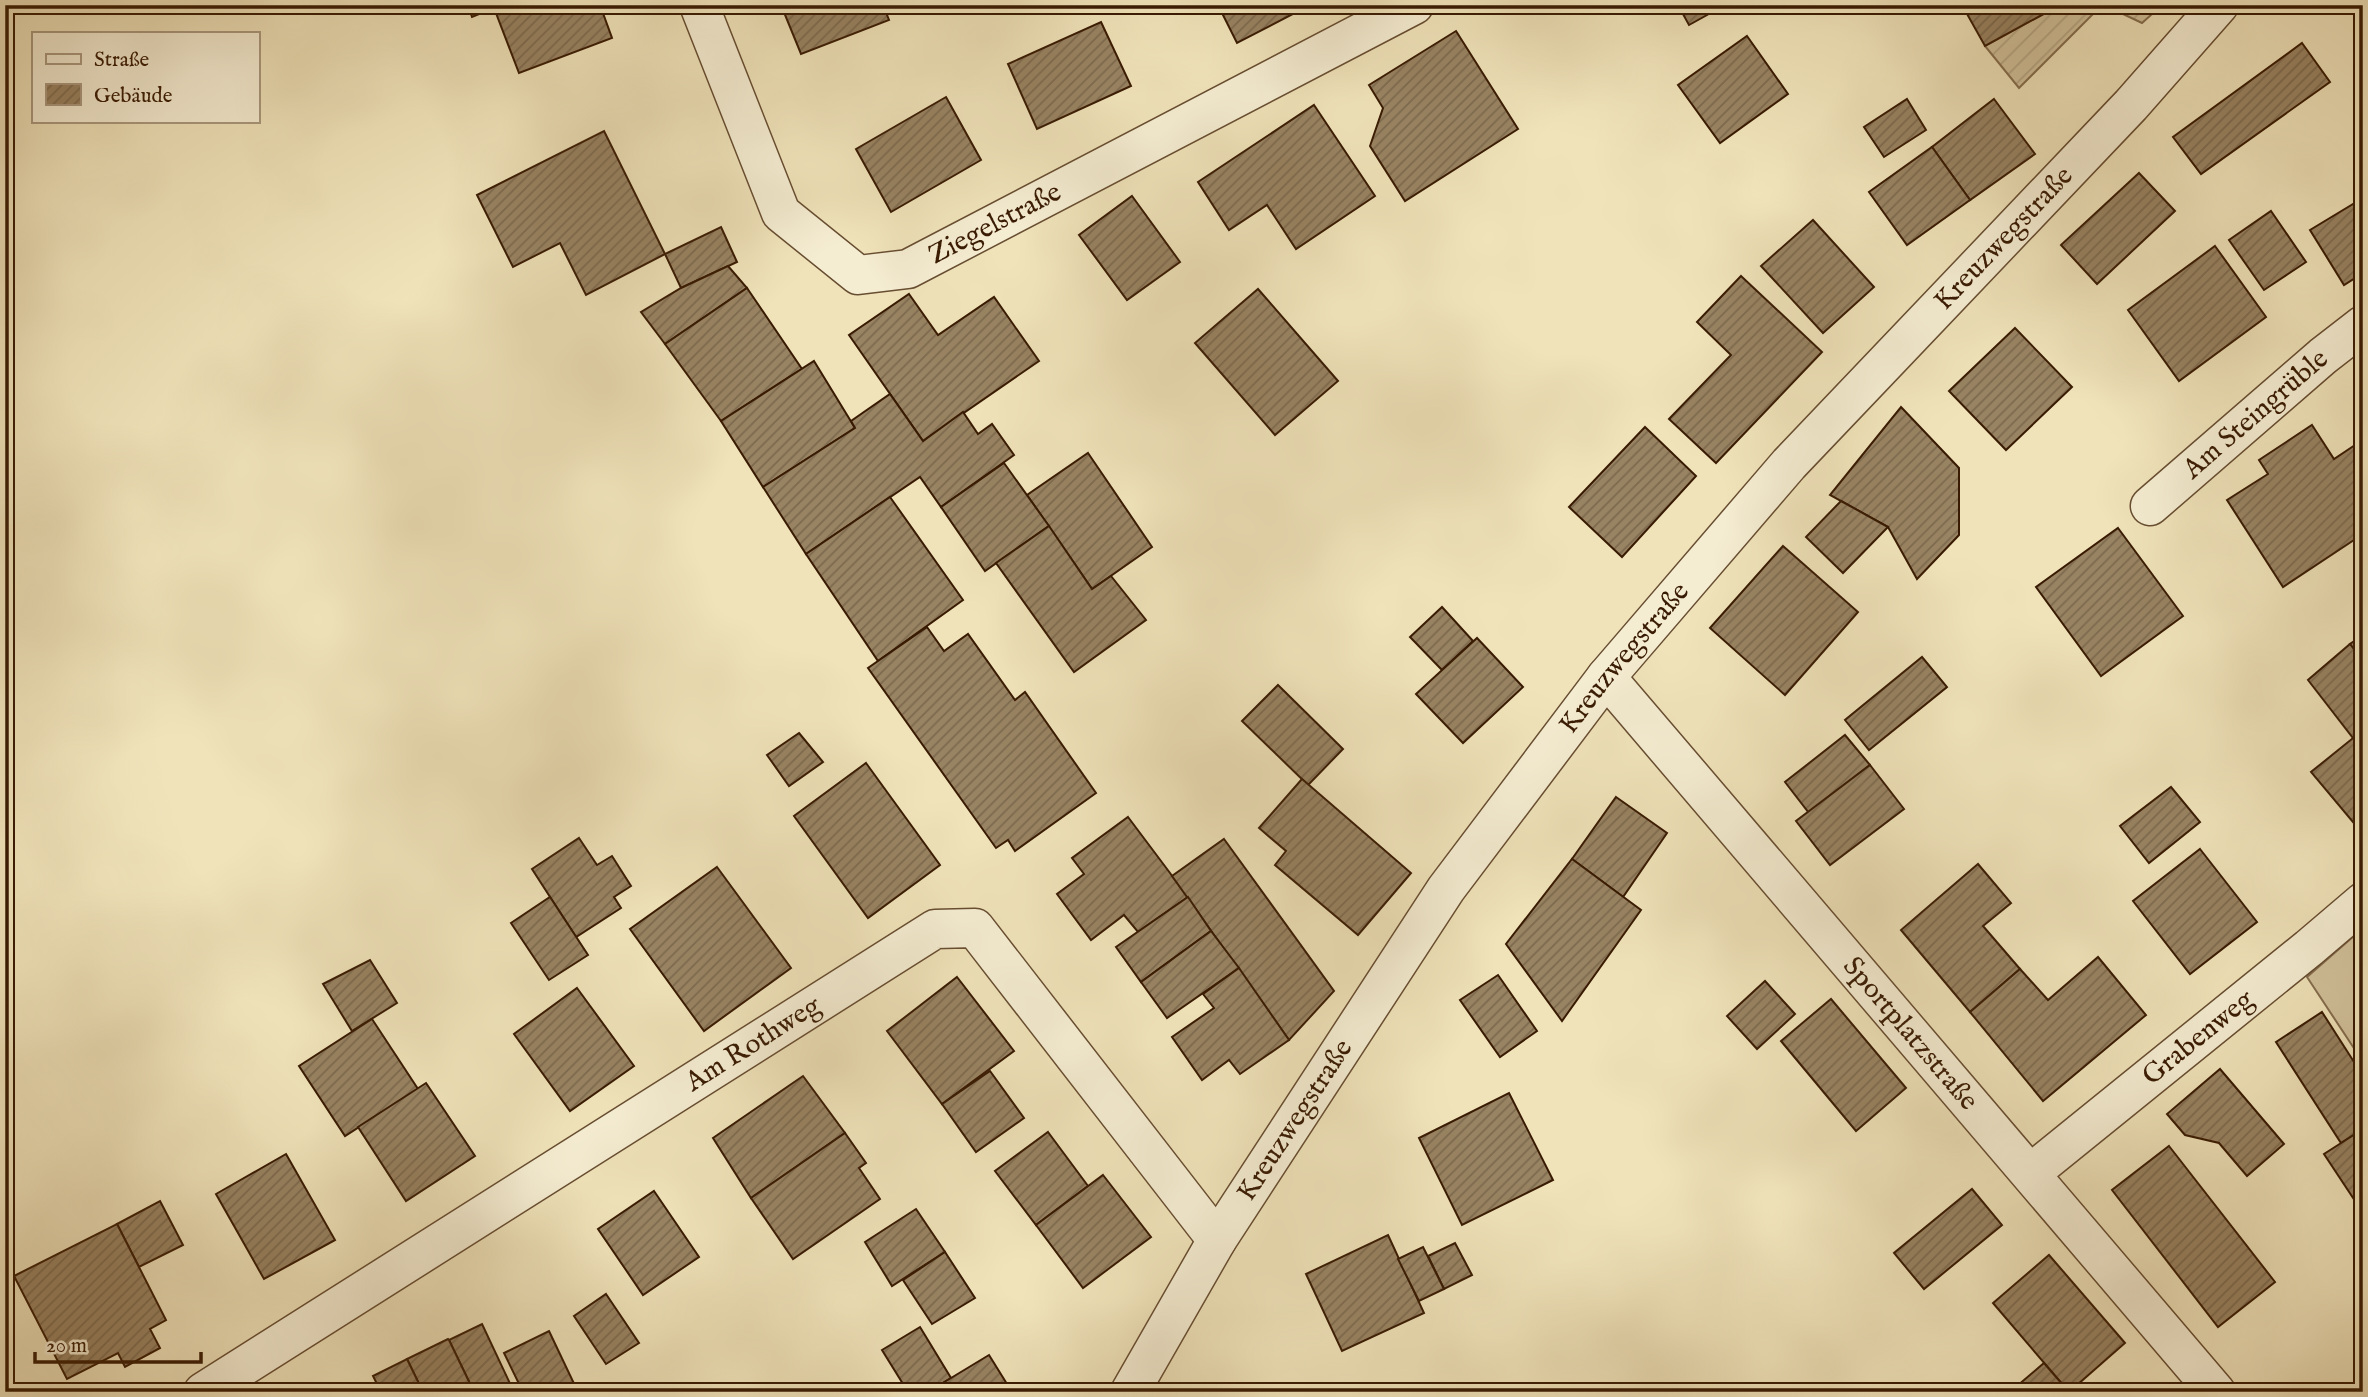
<svg xmlns="http://www.w3.org/2000/svg" width="2368" height="1397" viewBox="0 0 2368 1397" font-family="'IM FELL English',serif">
	<defs>
		<pattern id="garden-furrows" width="10" height="10" patternUnits="userSpaceOnUse" patternTransform="scale(1.75)"><rect width="10" height="10" fill="#d1c19b"/><path d="M-1 1l2-2M0 10L10 0M9 11l2-2" fill="none" stroke="#b4a584"/></pattern>
		<pattern id="building-hatch" width="6" height="6" patternUnits="userSpaceOnUse" patternTransform="scale(1.75)"><rect width="6" height="6" fill="#988362"/><path d="M-1 1l2-2M0 6l6-6M5 7l2-2" fill="none" stroke="#7d6a4f"/></pattern>
	</defs>
	<rect width="100%" height="100%" fill="#f0e3ba"/>
	<filter id="stains"><feTurbulence type="fractalNoise" baseFrequency=".00286" numOctaves="4"/><feColorMatrix values="0 0 0 0 .2 0 0 0 0 .09 0 0 0 0 .02 0 0 0 .5 -.17"/></filter>
	<radialGradient id="worn" r=".72"><stop offset=".6" stop-color="#630" stop-opacity="0"/><stop offset="1" stop-color="#630" stop-opacity=".3"/></radialGradient>
	<path fill="#d1c19b" stroke="#856e4f" stroke-width="2" d="M 2363,928 L 2363,1062 L 2307,977 Z"/>
	<g fill="url(#garden-furrows)" stroke="#856e4f" stroke-width="2">
		<path d="M 2060,5 L 2102,5 L 2019,88 L 1985,46 Z"/>
		<path d="M 2104,5 L 2142,5 L 2151,15 L 2142,23 Z"/>
	</g>
	<g fill="url(#building-hatch)" stroke="#391b03" stroke-width="2">
		<path d="M 468,5 L 600,5 L 612,38 L 519,73 L 494,8 L 472,17 Z"/>
		<path d="M 781,5 L 883,5 L 889,20 L 801,54 Z"/>
		<path d="M 1218,5 L 1310,5 L 1237,43 Z"/>
		<path d="M 1678,5 L 1725,5 L 1689,25 Z"/>
		<path d="M 1962,5 L 2060,5 L 1985,46 Z"/>
		<path d="M 1101,22 L 1131,86 L 1037,129 L 1008,64 Z"/>
		<path d="M 1456,31 L 1518,129 L 1405,201 L 1370,146 L 1383,108 L 1369,85 Z"/>
		<path d="M 1747,36 L 1788,94 L 1720,143 L 1678,85 Z"/>
		<path d="M 2302,43 L 2330,82 L 2201,174 L 2173,137 Z"/>
		<path d="M 946,97 L 981,160 L 891,212 L 856,149 Z"/>
		<path d="M 1907,99 L 1926,130 L 1884,157 L 1864,127 Z"/>
		<path d="M 1994,99 L 2035,154 L 1970,200 L 1932,147 Z"/>
		<path d="M 1314,105 L 1375,196 L 1296,249 L 1267,205 L 1229,230 L 1198,182 Z"/>
		<path d="M 604,131 L 665,254 L 586,295 L 560,243 L 513,267 L 477,195 Z"/>
		<path d="M 1932,147 L 1970,200 L 1907,245 L 1869,192 Z"/>
		<path d="M 2139,173 L 2175,211 L 2097,284 L 2061,245 Z"/>
		<path d="M 1132,196 L 1180,262 L 1127,300 L 1079,235 Z"/>
		<path d="M 2363,198 L 2363,273 L 2344,285 L 2310,230 Z"/>
		<path d="M 2271,211 L 2306,262 L 2264,290 L 2229,240 Z"/>
		<path d="M 1813,220 L 1874,287 L 1823,333 L 1761,266 Z"/>
		<path d="M 721,227 L 737,262 L 681,288 L 665,254 Z"/>
		<path d="M 2215,246 L 2266,317 L 2179,381 L 2128,310 Z"/>
		<path d="M 728,266 L 747,288 L 665,344 L 641,312 L 681,288 Z"/>
		<path d="M 1741,276 L 1822,352 L 1716,463 L 1669,419 L 1731,355 L 1697,322 Z"/>
		<path d="M 747,288 L 802,369 L 721,421 L 665,344 Z"/>
		<path d="M 1258,289 L 1338,381 L 1275,435 L 1195,343 Z"/>
		<path d="M 909,294 L 938,335 L 994,297 L 1039,361 L 923,441 L 849,335 Z"/>
		<path d="M 2015,328 L 2072,387 L 2006,450 L 1949,391 Z"/>
		<path d="M 814,361 L 855,428 L 763,487 L 721,421 Z"/>
		<path d="M 890,394 L 923,441 L 963,412 L 978,434 L 992,424 L 1014,455 L 941,507 L 920,477 L 806,554 L 763,487 L 855,428 L 851,421 Z"/>
		<path d="M 1901,407 L 1959,468 L 1959,535 L 1917,579 L 1888,527 L 1830,495 Z"/>
		<path d="M 2312,425 L 2334,459 L 2355,445 L 2363,455 L 2363,534 L 2283,587 L 2227,500 L 2268,474 L 2259,460 Z"/>
		<path d="M 1645,427 L 1696,476 L 1622,557 L 1569,507 Z"/>
		<path d="M 1088,453 L 1152,547 L 1092,589 L 1027,495 Z"/>
		<path d="M 1004,463 L 1049,526 L 985,571 L 941,507 Z"/>
		<path d="M 890,497 L 963,600 L 878,661 L 806,554 Z"/>
		<path d="M 1841,501 L 1888,527 L 1843,573 L 1806,537 Z"/>
		<path d="M 1049,526 L 1092,589 L 1111,576 L 1146,620 L 1074,672 L 996,563 Z"/>
		<path d="M 2118,528 L 2183,616 L 2101,676 L 2036,587 Z"/>
		<path d="M 1783,546 L 1858,612 L 1785,695 L 1710,628 Z"/>
		<path d="M 1442,607 L 1473,641 L 1442,670 L 1410,637 Z"/>
		<path d="M 927,627 L 944,651 L 968,634 L 1015,700 L 1025,692 L 1096,793 L 1015,851 L 1008,840 L 996,848 L 868,668 Z"/>
		<path d="M 2363,635 L 2363,661 L 2350,644 Z"/>
		<path d="M 1477,638 L 1523,687 L 1463,743 L 1416,694 Z"/>
		<path d="M 2350,644 L 2363,661 L 2363,730 L 2353,738 L 2308,680 Z"/>
		<path d="M 1922,657 L 1947,687 L 1869,750 L 1845,720 Z"/>
		<path d="M 1278,685 L 1343,749 L 1308,785 L 1242,721 Z"/>
		<path d="M 2363,730 L 2363,834 L 2311,772 Z"/>
		<path d="M 799,733 L 823,762 L 789,786 L 767,755 Z"/>
		<path d="M 1845,735 L 1870,765 L 1809,813 L 1785,782 Z"/>
		<path d="M 866,763 L 940,865 L 868,918 L 794,816 Z"/>
		<path d="M 1870,765 L 1904,809 L 1830,865 L 1796,821 Z"/>
		<path d="M 1302,779 L 1411,873 L 1358,935 L 1275,865 L 1286,851 L 1259,828 Z"/>
		<path d="M 2171,787 L 2200,822 L 2149,863 L 2120,826 Z"/>
		<path d="M 1616,797 L 1667,833 L 1623,897 L 1572,859 Z"/>
		<path d="M 1128,817 L 1188,897 L 1138,932 L 1124,915 L 1091,940 L 1057,894 L 1084,874 L 1072,858 Z"/>
		<path d="M 579,838 L 597,865 L 612,856 L 631,886 L 614,897 L 621,908 L 576,937 L 532,869 Z"/>
		<path d="M 1224,839 L 1334,991 L 1289,1040 L 1172,876 Z"/>
		<path d="M 2200,849 L 2257,922 L 2190,974 L 2133,901 Z"/>
		<path d="M 1572,859 L 1641,910 L 1562,1021 L 1506,944 Z"/>
		<path d="M 1978,864 L 2011,903 L 1983,926 L 2020,969 L 1970,1012 L 1901,930 Z"/>
		<path d="M 717,867 L 791,968 L 704,1031 L 630,929 Z"/>
		<path d="M 550,897 L 588,955 L 549,980 L 511,923 Z"/>
		<path d="M 1188,897 L 1211,931 L 1141,982 L 1116,947 Z"/>
		<path d="M 1211,931 L 1239,968 L 1167,1018 L 1141,982 Z"/>
		<path d="M 2098,957 L 2146,1015 L 2043,1101 L 1970,1012 L 2020,969 L 2048,1000 Z"/>
		<path d="M 370,960 L 397,1003 L 352,1031 L 323,984 Z"/>
		<path d="M 1239,968 L 1289,1040 L 1240,1074 L 1229,1060 L 1202,1080 L 1172,1037 L 1214,1008 L 1203,994 Z"/>
		<path d="M 1498,975 L 1537,1031 L 1500,1057 L 1460,1000 Z"/>
		<path d="M 957,977 L 1014,1051 L 942,1104 L 887,1031 Z"/>
		<path d="M 1765,981 L 1795,1014 L 1757,1049 L 1727,1016 Z"/>
		<path d="M 577,988 L 634,1066 L 570,1111 L 514,1034 Z"/>
		<path d="M 1831,999 L 1906,1088 L 1856,1131 L 1781,1041 Z"/>
		<path d="M 2322,1012 L 2363,1076 L 2363,1129 L 2341,1143 L 2276,1042 Z"/>
		<path d="M 372,1019 L 418,1089 L 345,1136 L 299,1066 Z"/>
		<path d="M 2220,1069 L 2284,1144 L 2247,1176 L 2219,1143 L 2185,1135 L 2167,1114 Z"/>
		<path d="M 990,1071 L 1024,1118 L 976,1152 L 942,1104 Z"/>
		<path d="M 803,1076 L 845,1133 L 751,1198 L 713,1138 Z"/>
		<path d="M 426,1083 L 475,1156 L 406,1201 L 358,1127 Z"/>
		<path d="M 1509,1093 L 1553,1180 L 1462,1225 L 1419,1138 Z"/>
		<path d="M 2363,1129 L 2363,1213 L 2324,1154 Z"/>
		<path d="M 1048,1132 L 1088,1186 L 1036,1225 L 995,1171 Z"/>
		<path d="M 845,1133 L 866,1163 L 859,1168 L 880,1199 L 793,1259 L 751,1198 Z"/>
		<path d="M 2169,1146 L 2275,1282 L 2218,1327 L 2112,1190 Z"/>
		<path d="M 286,1154 L 335,1240 L 264,1279 L 216,1194 Z"/>
		<path d="M 1103,1175 L 1151,1237 L 1083,1288 L 1036,1225 Z"/>
		<path d="M 1972,1189 L 2002,1225 L 1924,1289 L 1894,1253 Z"/>
		<path d="M 654,1191 L 699,1257 L 643,1295 L 598,1229 Z"/>
		<path d="M 160,1201 L 183,1245 L 139,1267 L 117,1224 Z"/>
		<path d="M 916,1209 L 945,1252 L 892,1286 L 865,1242 Z"/>
		<path d="M 117,1224 L 166,1320 L 150,1329 L 160,1348 L 125,1367 L 118,1353 L 67,1379 L 14,1276 Z"/>
		<path d="M 1388,1235 L 1424,1313 L 1342,1351 L 1306,1274 Z"/>
		<path d="M 1455,1243 L 1472,1275 L 1444,1289 L 1428,1256 Z"/>
		<path d="M 1423,1247 L 1444,1289 L 1419,1301 L 1398,1259 Z"/>
		<path d="M 945,1252 L 975,1298 L 932,1324 L 903,1280 Z"/>
		<path d="M 2049,1255 L 2125,1343 L 2069,1392 L 1993,1303 Z"/>
		<path d="M 606,1294 L 639,1343 L 606,1364 L 574,1316 Z"/>
		<path d="M 482,1324 L 514,1392 L 474,1392 L 449,1340 Z"/>
		<path d="M 920,1327 L 951,1378 L 928,1392 L 908,1392 L 882,1350 Z"/>
		<path d="M 549,1331 L 578,1392 L 523,1392 L 504,1353 Z"/>
		<path d="M 448,1339 L 449,1340 L 474,1392 L 423,1392 L 407,1359 Z"/>
		<path d="M 989,1355 L 1012,1392 L 928,1392 L 951,1378 Z"/>
		<path d="M 407,1359 L 423,1392 L 381,1392 L 373,1376 Z"/>
		<path d="M 2044,1363 L 2069,1392 L 2010,1392 Z"/>
	</g>
	<g fill="none" stroke-linecap="round" stroke-linejoin="round">
		<g stroke="#674d31" stroke-width="41">
			<g id="street">
				<path id="s1" d="M 699,5 L 781,213 L 858,275 L 908,269 L 1414,5"/>
				<path id="s2" d="M 2150,506 L 2323,356 L 2363,325"/>
				<path id="s3" d="M 1606,677 L 2216,1392"/>
				<path id="s4" d="M 2031,1173 L 2309,948 L 2363,902"/>
				<path id="s5" d="M 203,1392 L 935,929 L 975,928 L 1217,1240"/>
				<path id="s6" d="M 1130,1392 L 1217,1240 L 1446,889 L 1606,677 L 1789,464 L 2131,105 L 2219,5"/>
			</g>
		</g>
		<use href="#street" stroke="#f5edd2" stroke-width="38"/>
	</g>
	<g text-anchor="middle" dominant-baseline="central" stroke-width="5" stroke-linejoin="round" paint-order="stroke">
		<g font-size="28" fill="#391b03" stroke="#f5edd2">
			<text stroke="none"><textPath href="#s1" startOffset="471">Ziegelstraße</textPath></text>
			<text stroke="none"><textPath href="#s6" startOffset="1452">Kreuzwegstraße</textPath></text>
			<text stroke="none"><textPath href="#s2" startOffset="140">Am Steingrüble</textPath></text>
			<text stroke="none"><textPath href="#s6" startOffset="886">Kreuzwegstraße</textPath></text>
			<text stroke="none"><textPath href="#s3" startOffset="469">Sportplatzstraße</textPath></text>
			<text stroke="none"><textPath href="#s4" startOffset="215">Grabenweg</textPath></text>
			<text stroke="none"><textPath href="#s5" startOffset="651">Am Rothweg</textPath></text>
			<text stroke="none"><textPath href="#s6" startOffset="318">Kreuzwegstraße</textPath></text>
		</g>
	</g>
	<rect width="2368" height="1397" fill="none" stroke="#f0e3ba" stroke-width="28"/>
	<rect x="7" y="7" width="2354" height="1383" fill="none" stroke="#391b03" stroke-width="3.5"/>
	<rect x="14" y="14" width="2340" height="1369" fill="none" stroke="#391b03" stroke-width="2"/>
	<rect x="32" y="32" width="228" height="91" fill="#f5edd2" stroke="#aa997f" stroke-width="2"/>
	<rect x="46" y="54" width="35" height="10" fill="#f5edd2" stroke="#aa997f" stroke-width="2"/>
	<text x="94" y="66" font-size="21" fill="#391b03">Straße</text>
	<rect x="46" y="84" width="35" height="21" fill="url(#building-hatch)" stroke="#aa997f" stroke-width="2"/>
	<text x="94" y="102" font-size="21" fill="#391b03">Gebäude</text>
	<path d="M35 1352v10h166v-10" fill="none" stroke="#391b03" stroke-width="3.5"/>
	<text x="46" y="1352" font-size="21" fill="#391b03" stroke="#f5edd2" stroke-width="5" paint-order="stroke">20 m</text>
	<rect width="100%" height="100%" filter="url(#stains)"/>
	<rect width="100%" height="100%" fill="url(#worn)"/>
</svg>
